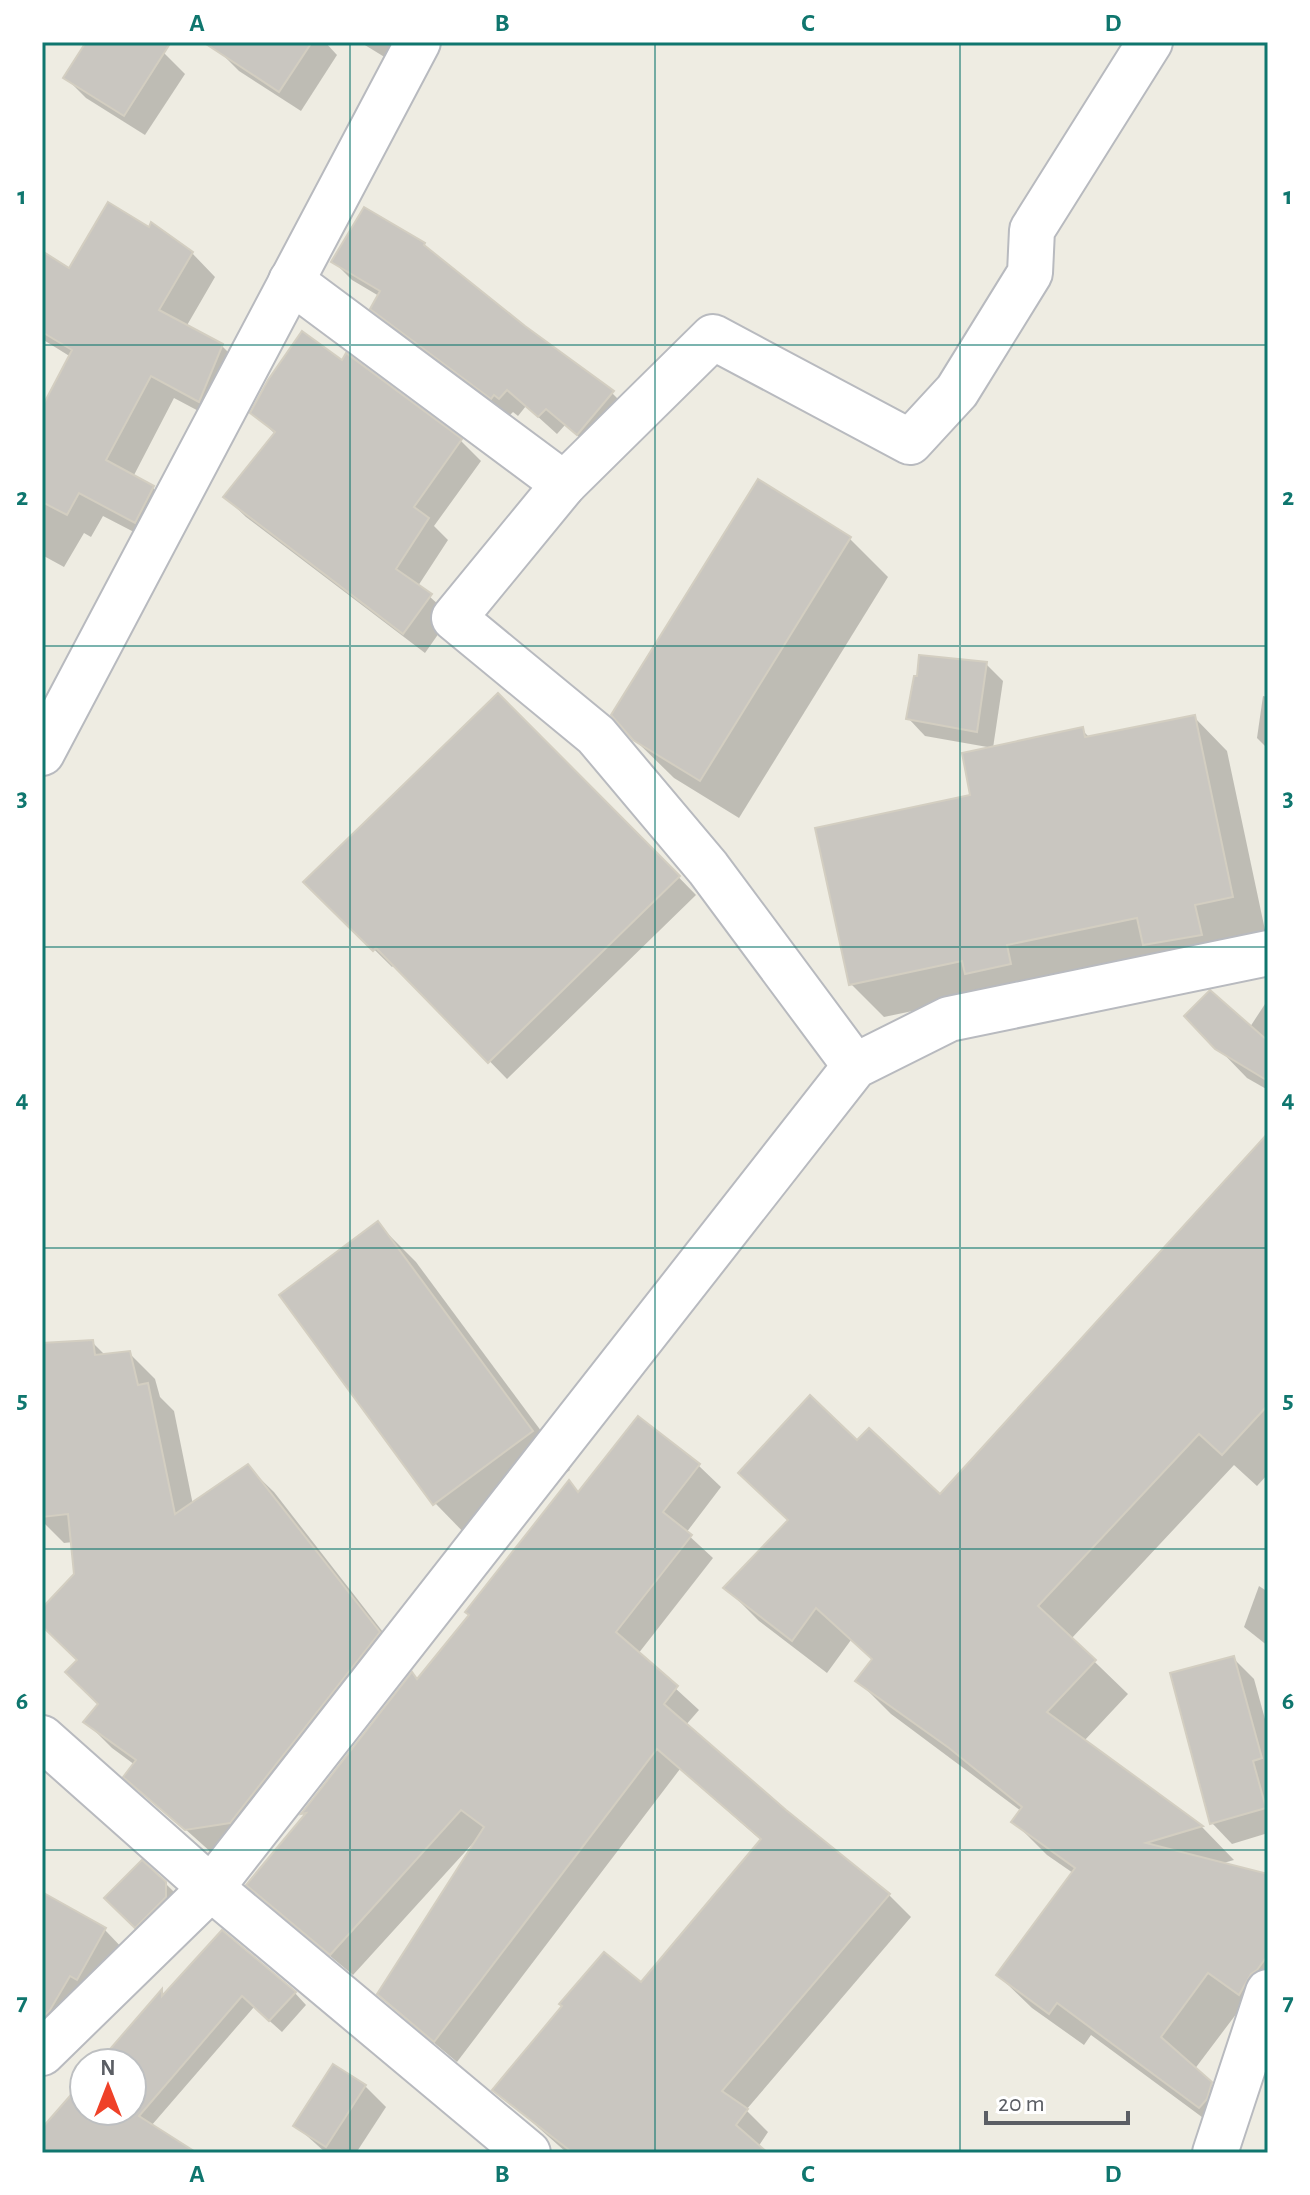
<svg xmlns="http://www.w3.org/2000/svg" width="1310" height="2195" viewBox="0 0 1310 2195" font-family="'Alegreya Sans',sans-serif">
	<rect width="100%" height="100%" fill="#eeece2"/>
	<g fill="#0003">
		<path d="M 88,42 L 147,42 L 164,53 L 185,74 L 145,135 L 86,98 L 65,77 Z"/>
		<path d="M 221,42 L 325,42 L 337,55 L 301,111 L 239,71 L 218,50 Z"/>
		<path d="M 360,42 L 419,42 L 404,69 Z"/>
		<path d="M 424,245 L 441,262 L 612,393 L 630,411 L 596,451 L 565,425 L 557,434 L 526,406 L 518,416 L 513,412 L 510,415 L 391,327 L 373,308 L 379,296 L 352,280 L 334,262 Z"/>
		<path d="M 42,253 L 70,271 L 192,253 L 215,277 L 186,327 L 222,346 L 246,370 L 223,424 L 174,398 L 133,477 L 153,488 L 177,512 L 159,545 L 103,516 L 91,537 L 84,533 L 64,567 L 42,555 L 42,412 L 71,357 L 42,339 Z"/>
		<path d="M 347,356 L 461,441 L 481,461 L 434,526 L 448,540 L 418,586 L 451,616 L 425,653 L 246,517 L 225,497 L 275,434 L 253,412 L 343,362 Z"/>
		<path d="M 850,539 L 888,577 L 739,818 L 674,778 L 634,739 Z"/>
		<path d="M 986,664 L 1003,681 L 993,748 L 925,736 L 908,718 Z"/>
		<path d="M 1263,696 L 1268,697 L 1268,749 L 1257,738 Z"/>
		<path d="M 1194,717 L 1227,751 L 1265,930 L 1228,938 L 1234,968 L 1178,978 L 1154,954 L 1039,978 L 1043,997 L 989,995 L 884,1017 L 851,984 L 972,796 L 1082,730 L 1090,738 Z"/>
		<path d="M 553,748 L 696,895 L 507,1079 L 395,964 L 392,967 L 306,882 Z"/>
		<path d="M 1268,1003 L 1268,1090 L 1247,1078 L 1187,1016 L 1250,1027 L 1265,1004 Z"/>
		<path d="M 1268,1136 L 1268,1474 L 1257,1486 L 1234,1465 L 1071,1639 L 1128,1694 L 1084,1741 L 1202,1827 L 1234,1860 L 1220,1864 L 1268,1876 L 1268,2023 L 1243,2005 L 1194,2070 L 1244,2118 L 1233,2140 L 1091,2035 L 1084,2045 L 1032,2008 L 998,1975 L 1073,1873 L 1047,1855 L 1014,1822 L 1021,1811 L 891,1714 L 858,1681 L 873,1660 L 851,1640 L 827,1673 L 759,1621 L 726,1588 L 790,1522 L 740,1473 L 857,1443 L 940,1497 Z"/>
		<path d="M 378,1224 L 416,1262 L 570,1470 L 473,1542 L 435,1503 Z"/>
		<path d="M 92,1342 L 106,1356 L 129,1353 L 155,1379 L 160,1397 L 174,1411 L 193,1505 L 248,1467 L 274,1492 L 404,1659 L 213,1854 L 126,1776 L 135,1765 L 112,1748 L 86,1722 L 100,1704 L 79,1660 L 42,1624 L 42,1610 L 76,1574 L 73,1542 L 64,1543 L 42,1521 L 42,1345 Z"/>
		<path d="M 638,1418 L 699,1466 L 721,1487 L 686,1533 L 713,1558 L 638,1654 L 699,1710 L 685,1726 L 784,1811 L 889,1895 L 911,1917 L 746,2110 L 768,2132 L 758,2147 L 765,2153 L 567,2153 L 495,2089 L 564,2007 L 641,1985 L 762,1841 L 680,1769 L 457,2062 L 402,2016 L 380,1994 L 477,1842 L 475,1841 L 353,1975 L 271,1907 L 249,1885 L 306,1816 L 304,1813 L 472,1615 L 569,1483 L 579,1493 Z"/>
		<path d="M 1259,1586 L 1268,1592 L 1268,1646 L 1244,1627 Z"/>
		<path d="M 1233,1658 L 1254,1679 L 1268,1730 L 1268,1833 L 1232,1844 L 1212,1823 Z"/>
		<path d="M 165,1883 L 176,1894 L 146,1936 L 107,1898 Z"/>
		<path d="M 42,1894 L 105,1930 L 125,1951 L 42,2047 Z"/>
		<path d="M 162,1992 L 166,1995 L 295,1993 L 306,2005 L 282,2032 L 254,2007 L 151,2126 L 193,2153 L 42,2153 L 42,2131 L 84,2083 L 84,2111 L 132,2111 L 132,2063 L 101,2063 Z"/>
		<path d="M 365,2086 L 386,2107 L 356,2153 L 326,2153 L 296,2126 Z"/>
	</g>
	<g fill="#c9c6c0" stroke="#d3cec1" stroke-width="2">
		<path d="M 86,42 L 171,42 L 124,116 L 63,78 Z"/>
		<path d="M 203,42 L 312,42 L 279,92 Z"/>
		<path d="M 108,202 L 149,227 L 151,222 L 193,252 L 159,310 L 223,344 L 199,402 L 151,376 L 106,460 L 154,486 L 135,523 L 79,493 L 67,515 L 42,502 L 42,407 L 72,350 L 42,332 L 42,251 L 69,268 Z"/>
		<path d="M 364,207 L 425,243 L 424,245 L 525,326 L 614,391 L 577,435 L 546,409 L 538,417 L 507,390 L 499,399 L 494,395 L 491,399 L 370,309 L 380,291 L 331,262 Z"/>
		<path d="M 302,331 L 342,360 L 346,353 L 462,439 L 414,507 L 429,518 L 396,569 L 432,594 L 403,634 L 223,497 L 275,432 L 250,413 L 268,380 Z"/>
		<path d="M 758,479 L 851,537 L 700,781 L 633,740 L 611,715 Z"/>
		<path d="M 919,655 L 987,662 L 977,732 L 906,719 L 914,676 L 917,676 Z"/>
		<path d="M 498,693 L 680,876 L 488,1063 L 376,948 L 373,951 L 303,882 Z"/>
		<path d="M 1195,715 L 1233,897 L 1195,905 L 1202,935 L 1143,945 L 1137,918 L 1007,945 L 1011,964 L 965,974 L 962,961 L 849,985 L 815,828 L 970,795 L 962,753 L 1083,727 L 1085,737 Z"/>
		<path d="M 1210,990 L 1268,1041 L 1268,1081 L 1215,1049 L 1184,1016 Z"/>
		<path d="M 1268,1133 L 1268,1405 L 1222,1455 L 1199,1434 L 1038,1606 L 1096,1660 L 1047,1712 L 1203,1826 L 1146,1843 L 1268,1874 L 1268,1955 L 1257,1970 L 1251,1974 L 1239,1995 L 1208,1973 L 1161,2037 L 1212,2082 L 1207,2099 L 1199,2108 L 1057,2003 L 1049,2014 L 996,1975 L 1075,1868 L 1011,1822 L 1022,1807 L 949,1748 L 855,1681 L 872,1659 L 816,1608 L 792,1641 L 723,1588 L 788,1520 L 738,1473 L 810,1395 L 857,1440 L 869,1428 L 940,1494 Z"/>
		<path d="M 378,1221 L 533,1431 L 433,1505 L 279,1295 Z"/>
		<path d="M 93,1340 L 95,1355 L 130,1351 L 138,1385 L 148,1383 L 175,1514 L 248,1464 L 380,1632 L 230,1823 L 185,1830 L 123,1777 L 136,1760 L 83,1722 L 98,1704 L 65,1672 L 77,1660 L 42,1626 L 42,1608 L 74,1574 L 68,1514 L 42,1517 L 42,1343 Z"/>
		<path d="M 638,1416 L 700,1464 L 663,1512 L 692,1535 L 616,1632 L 678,1686 L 664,1704 L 786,1810 L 890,1894 L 722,2091 L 748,2109 L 736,2125 L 768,2153 L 573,2153 L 492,2090 L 562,2006 L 559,2004 L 604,1952 L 641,1982 L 761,1839 L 657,1749 L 434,2042 L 377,1994 L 484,1827 L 461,1810 L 330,1955 L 246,1885 L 306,1813 L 301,1814 L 412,1672 L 417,1679 L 469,1615 L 465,1612 L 569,1480 L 578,1492 Z"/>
		<path d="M 1234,1656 L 1262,1758 L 1253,1761 L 1266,1808 L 1210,1824 L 1170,1673 Z"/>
		<path d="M 142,1860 L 166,1882 L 166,1897 L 135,1928 L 104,1898 Z"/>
		<path d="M 42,1892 L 106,1928 L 77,1980 L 70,1976 L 50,2010 L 42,2018 Z"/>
		<path d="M 222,1930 L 296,1992 L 269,2021 L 242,1996 L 139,2116 L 197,2153 L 42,2153 L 42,2128 L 84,2080 L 84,2111 L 132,2111 L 132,2063 L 98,2063 L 162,1989 L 162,1996 Z"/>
		<path d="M 333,2064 L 366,2085 L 326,2147 L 293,2126 Z"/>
	</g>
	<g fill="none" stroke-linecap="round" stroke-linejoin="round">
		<g stroke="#b8babf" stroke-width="48">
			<g id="street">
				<path d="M 291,281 L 564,484"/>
				<path d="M 42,753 L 418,42"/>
				<path d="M 855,1066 L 708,868 L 596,735 L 454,618 L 564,484 L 713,337 L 910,442 L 957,391 L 1030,273 L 1032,230 L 1150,42"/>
				<path d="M 42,1738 L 211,1888 L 528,2153"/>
				<path d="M 42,2053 L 211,1888 L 855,1066 L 949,1019 L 1268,953"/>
				<path d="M 1215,2153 L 1268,1992"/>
			</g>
		</g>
		<use href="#street" stroke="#fff" stroke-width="44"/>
	</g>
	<path fill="none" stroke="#0f766e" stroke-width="2" stroke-opacity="0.55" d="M 350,42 L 350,2153M 655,42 L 655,2153M 960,42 L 960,2153M 42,345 L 1268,345M 42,646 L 1268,646M 42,947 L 1268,947M 42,1248 L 1268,1248M 42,1549 L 1268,1549M 42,1850 L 1268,1850"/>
	<rect width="1310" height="2195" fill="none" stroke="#ffffff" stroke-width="88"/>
	<g transform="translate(108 2087)"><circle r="38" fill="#ffffff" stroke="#bdbfc1" stroke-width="2"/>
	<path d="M0-6L14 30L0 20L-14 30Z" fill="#ef4128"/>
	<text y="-12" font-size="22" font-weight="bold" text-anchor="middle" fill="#5b5e64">N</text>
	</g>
	<path d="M986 2111v12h142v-12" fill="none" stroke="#5b5e64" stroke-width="4"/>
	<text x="998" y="2111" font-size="24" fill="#5b5e64" stroke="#ffffff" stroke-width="6" paint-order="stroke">20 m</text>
	<rect x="44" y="44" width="1222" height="2107" fill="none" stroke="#0f766e" stroke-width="3"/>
	<g font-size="26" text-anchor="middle" font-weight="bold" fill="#0f766e">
		<text x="197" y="31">A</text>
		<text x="502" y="31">B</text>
		<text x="808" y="31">C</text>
		<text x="1113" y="31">D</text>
		<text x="22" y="204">1</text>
		<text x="1288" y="204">1</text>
		<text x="22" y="505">2</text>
		<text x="1288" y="505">2</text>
		<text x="22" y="806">3</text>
		<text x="1288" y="806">3</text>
		<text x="22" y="1107">4</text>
		<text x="1288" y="1107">4</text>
		<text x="22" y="1408">5</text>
		<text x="1288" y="1408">5</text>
		<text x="22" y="1709">6</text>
		<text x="1288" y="1709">6</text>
		<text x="22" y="2010">7</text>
		<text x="1288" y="2010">7</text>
		<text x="197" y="2182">A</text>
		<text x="502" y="2182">B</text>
		<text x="808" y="2182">C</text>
		<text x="1113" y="2182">D</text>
	</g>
</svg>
